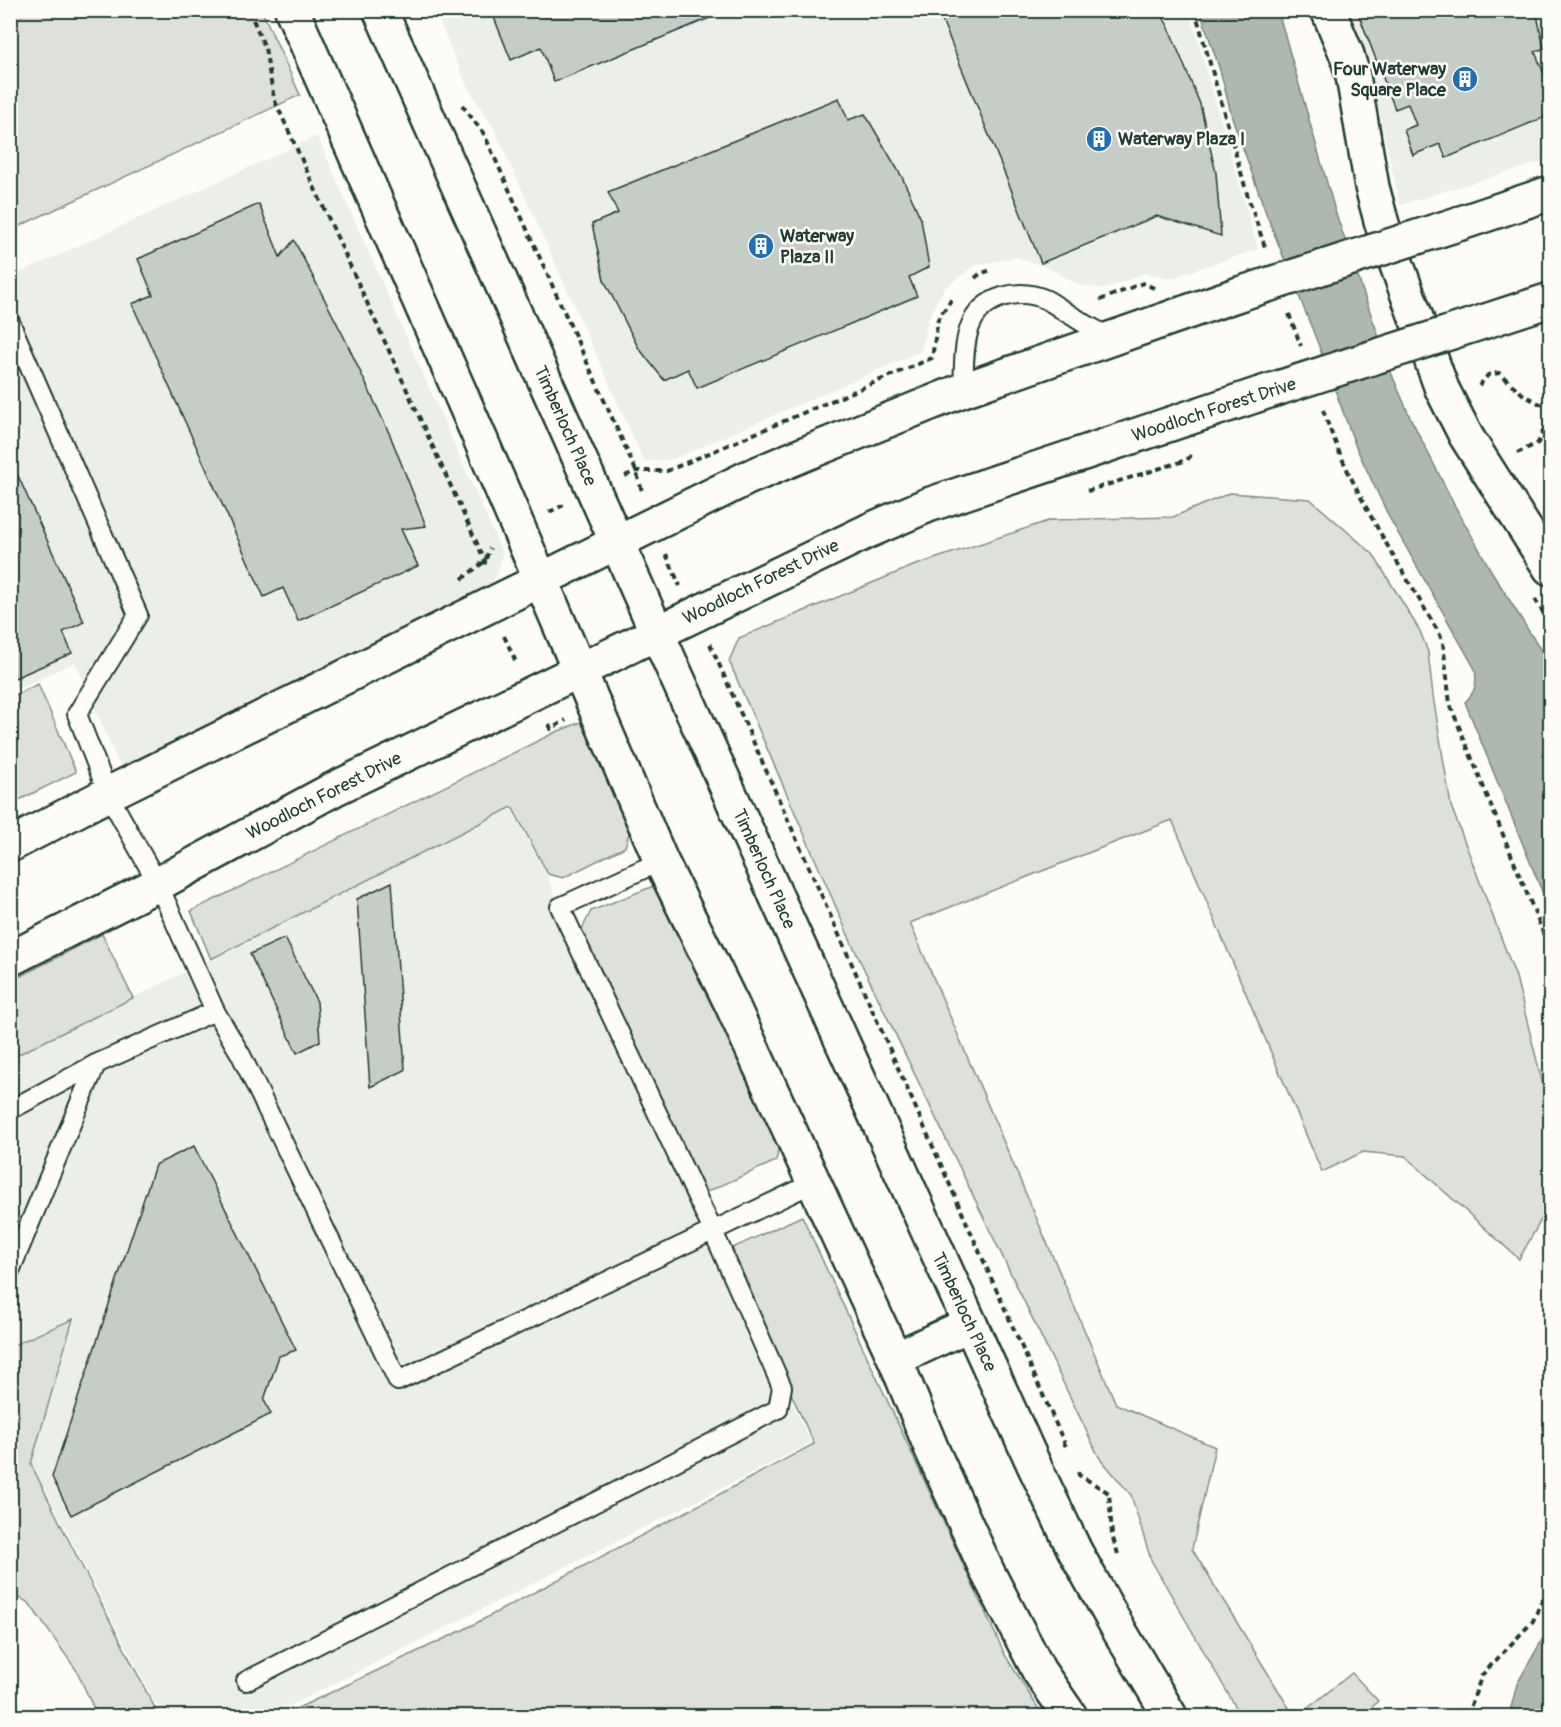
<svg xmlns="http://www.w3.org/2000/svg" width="1561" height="1727" viewBox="0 0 1561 1727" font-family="Pangolin,sans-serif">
	<rect width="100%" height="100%" fill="#fdfcf7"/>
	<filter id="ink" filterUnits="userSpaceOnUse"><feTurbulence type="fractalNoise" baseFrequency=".0167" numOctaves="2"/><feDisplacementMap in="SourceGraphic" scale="12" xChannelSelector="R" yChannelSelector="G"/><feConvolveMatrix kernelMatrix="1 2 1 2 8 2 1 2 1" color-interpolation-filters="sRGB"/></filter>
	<g filter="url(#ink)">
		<g fill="#eceee9">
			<path d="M 435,11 L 1186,11 L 1192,21 L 1258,249 L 1171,278 L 1145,273 L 1105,289 L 1081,286 L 1049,268 L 1015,257 L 973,266 L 943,290 L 928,319 L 921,351 L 671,460 L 644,461 L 495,130 L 467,86 Z"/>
			<path d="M 1345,11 L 1550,11 L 1550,159 L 1400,205 L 1371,75 Z"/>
			<path d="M 317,136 L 502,552 L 499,569 L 494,581 L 449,609 L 130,765 L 119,764 L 75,662 L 11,692 L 11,277 Z"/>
			<path d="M 511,809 L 547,875 L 559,907 L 811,1443 L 270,1716 L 162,1716 L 32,1464 L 75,1317 L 11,1345 L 11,1059 Z"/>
		</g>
		<g fill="#dde0db" stroke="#7e8e88" stroke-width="1.5">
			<path d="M 10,11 L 262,11 L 300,95 L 11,230 Z"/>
			<path d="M 1230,493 L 1310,499 L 1373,554 L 1420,631 L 1428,652 L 1433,696 L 1451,806 L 1516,977 L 1550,1113 L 1550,1204 L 1519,1259 L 1405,1156 L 1363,1152 L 1322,1172 L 1172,820 L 910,923 L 1116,1404 L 1215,1447 L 1192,1549 L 1294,1716 L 1241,1716 L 1151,1560 L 1131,1495 L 1099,1457 L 852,944 L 729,661 L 739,638 L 913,566 L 1051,520 L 1173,517 Z"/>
			<path d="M 38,684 L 76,772 L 11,804 L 11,697 Z"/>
			<path d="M 581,722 L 631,827 L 625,847 L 563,878 L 548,874 L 512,807 L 211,959 L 191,911 L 556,732 Z"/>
			<path d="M 656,885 L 779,1147 L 776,1161 L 700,1195 L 580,933 L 591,911 Z"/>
			<path d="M 102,934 L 133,998 L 11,1058 L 11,981 Z"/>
			<path d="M 802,1216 L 1005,1655 L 1043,1716 L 281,1716 L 465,1629 L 814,1444 L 726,1251 Z"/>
			<path d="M 73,1319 L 31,1464 L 66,1535 L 159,1716 L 97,1716 L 77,1671 L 29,1603 L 11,1593 L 11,1346 Z"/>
			<path d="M 1352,1673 L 1378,1701 L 1364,1716 L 1298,1716 Z"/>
		</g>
		<g fill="#aeb8b1" stroke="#75877f" stroke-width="1.5">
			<path d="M 1200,11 L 1278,11 L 1335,211 L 1392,375 L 1410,417 L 1455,506 L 1492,572 L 1550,665 L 1550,911 L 1465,702 C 1476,692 1477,683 1475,669 L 1390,519 L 1356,447 L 1317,341 L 1266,213 L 1232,117 L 1220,70 Z"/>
			<path d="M 1550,1630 L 1550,1716 L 1509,1716 L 1517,1684 L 1542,1640 Z"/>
		</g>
		<g fill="#c6cdc7" stroke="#1f3d34" stroke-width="1.5">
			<path d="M 491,10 L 729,10 L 554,82 L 541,47 L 511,60 Z"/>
			<path d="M 938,10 L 1159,10 L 1168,26 L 1200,104 L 1216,173 L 1221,236 L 1157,216 L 1041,263 Z"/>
			<path d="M 1357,10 L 1536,10 L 1544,48 L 1535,52 L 1550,88 L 1550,95 L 1545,97 L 1550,110 L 1550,115 L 1446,158 L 1440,144 L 1413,155 L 1404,130 L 1416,125 L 1408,104 L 1395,109 Z"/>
			<path d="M 839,98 L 848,120 L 865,114 L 902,177 L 921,219 L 929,267 L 909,277 L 917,296 L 697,388 L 688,369 L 664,380 L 638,347 L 604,280 L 592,224 L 618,213 L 608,192 Z"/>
			<path d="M 259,204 L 280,257 L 294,240 L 344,337 L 390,435 L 426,526 L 401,529 L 418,566 L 298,621 L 283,588 L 264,597 L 132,304 L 153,295 L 138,259 Z"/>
			<path d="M 10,458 L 84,622 L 63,632 L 72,653 L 10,680 Z"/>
			<path d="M 392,882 L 405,1070 L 370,1087 L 357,899 Z"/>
			<path d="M 285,938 L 317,1002 L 320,1041 L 297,1053 L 250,954 Z"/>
			<path d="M 194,1146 L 296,1350 L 279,1356 L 264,1400 L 271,1414 L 71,1515 L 52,1477 L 155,1165 Z"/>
		</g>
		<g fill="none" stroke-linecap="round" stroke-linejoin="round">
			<g stroke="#1f3d34" stroke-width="22">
				<g id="lane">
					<path d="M 10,322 L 138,615 L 77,714 L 108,794 L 158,884 L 215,1011 L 241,1055 L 398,1381 L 813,1183"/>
					<path d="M 963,390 C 965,354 960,310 1002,297 C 1018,292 1032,293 1047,300 C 1056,305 1065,312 1074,317 C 1086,325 1098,331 1110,338"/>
					<path d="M 10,1110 L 96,1064 L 215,1011"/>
					<path d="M 10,1271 L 96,1064"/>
					<path d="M 246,1681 L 778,1409 L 782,1387 L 713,1231 L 560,907 L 661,861"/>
				</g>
			</g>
			<g stroke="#1f3d34" stroke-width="38">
				<path id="street" d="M 1328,10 L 1347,55 L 1353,76 L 1372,187 L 1382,224 L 1442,389 L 1466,436 L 1550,568"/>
			</g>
			<g stroke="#1f3d34" stroke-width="38">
				<g id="secondary">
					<path d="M 292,10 L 479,436 L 661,861 L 732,1005 L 895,1359 L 932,1450 L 988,1573 L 1039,1671 L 1070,1716"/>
					<path d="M 380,10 L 671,664 L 1034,1465 L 1075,1551 L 1119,1630 L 1170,1716"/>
					<path d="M 1461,223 L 1550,193"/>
					<path d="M 1489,320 L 1550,300"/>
					<path d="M 10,845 L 108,794 L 747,478 L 814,450 L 963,390 L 1239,294"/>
					<path d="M 10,959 L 158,884 L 334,789 L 868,531 L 928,505 L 1260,394"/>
					<path d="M 895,1359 L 970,1324"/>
				</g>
			</g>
			<g stroke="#1f3d34" stroke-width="4" stroke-dasharray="6 4.5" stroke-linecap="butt">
				<path d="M 249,10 L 265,48 L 274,99 L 485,561 L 485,569"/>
				<path d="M 1193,10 L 1198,21 L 1248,197 L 1266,250"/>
				<path d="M 462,105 L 484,134 L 636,471 L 642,491"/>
				<path d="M 975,278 L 981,273 L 989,271"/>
				<path d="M 1100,300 L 1143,283 L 1154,288"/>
				<path d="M 1289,314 L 1301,346"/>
				<path d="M 1479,386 L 1488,375 L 1499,373 L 1525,396 L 1550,409"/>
				<path d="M 1323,410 C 1350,490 1398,562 1440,635 L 1443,643 L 1450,704 L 1453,712 L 1550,950"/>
				<path d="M 1517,453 L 1538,443 L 1550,415"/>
				<path d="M 625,476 L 636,471 L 667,471 L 932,358 L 938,319 L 953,297"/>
				<path d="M 1087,491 L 1187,460 L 1192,454"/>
				<path d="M 549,512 L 564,505"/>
				<path d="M 666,554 L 680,586"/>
				<path d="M 462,579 L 485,561 L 490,548"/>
				<path d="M 1535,599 L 1550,624"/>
				<path d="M 504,636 L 517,664"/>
				<path d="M 710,644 L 1067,1449"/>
				<path d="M 549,724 L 551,729 L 566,720"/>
				<path d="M 1078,1472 L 1079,1475 L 1109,1493 L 1112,1535 L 1118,1554"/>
				<path d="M 1467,1716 L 1482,1675 L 1533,1621 L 1550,1582"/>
			</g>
			<use href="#lane" stroke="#fdfcf7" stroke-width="18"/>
			<use href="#street" stroke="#fdfcf7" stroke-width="33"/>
			<use href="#secondary" stroke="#fdfcf7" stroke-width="33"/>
			<g stroke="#1f3d34" stroke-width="38" stroke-linecap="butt">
				<g id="secondary-bridge">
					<path d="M 1239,294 L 1461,223"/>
					<path d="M 1260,394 L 1489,320"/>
				</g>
			</g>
			<use href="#secondary-bridge" stroke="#fdfcf7" stroke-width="33"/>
		</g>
	</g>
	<defs>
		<g id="building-disc" transform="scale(1.35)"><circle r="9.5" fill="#1f6fb2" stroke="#fdfcf7"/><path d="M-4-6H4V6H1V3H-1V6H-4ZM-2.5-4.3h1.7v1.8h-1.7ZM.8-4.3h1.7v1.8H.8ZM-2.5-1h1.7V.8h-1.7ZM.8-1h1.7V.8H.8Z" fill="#fff"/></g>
	</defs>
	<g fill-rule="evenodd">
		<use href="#building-disc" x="1465" y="79"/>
		<use href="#building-disc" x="1099" y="139"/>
		<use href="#building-disc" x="761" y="246"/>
	</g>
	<g text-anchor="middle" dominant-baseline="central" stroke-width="5" stroke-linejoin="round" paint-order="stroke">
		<g font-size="18" font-weight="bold" fill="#1f3d34" stroke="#fdfcf7" text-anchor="start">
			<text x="1446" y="69" text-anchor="end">Four Waterway<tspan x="1446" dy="21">Square Place</tspan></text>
			<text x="1118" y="139">Waterway Plaza I</text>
			<text x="780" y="236">Waterway<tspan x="780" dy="21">Plaza II</tspan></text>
		</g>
		<g font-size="18" fill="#1f3d34" stroke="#fdfcf7">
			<text transform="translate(1214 410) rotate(-18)">Woodloch Forest Drive</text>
			<text transform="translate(565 426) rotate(66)">Timberloch Place</text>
			<text transform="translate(761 582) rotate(-26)">Woodloch Forest Drive</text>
			<text transform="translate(324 796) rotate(-27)">Woodloch Forest Drive</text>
			<text transform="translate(764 869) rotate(66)">Timberloch Place</text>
			<text transform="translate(964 1312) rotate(65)">Timberloch Place</text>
		</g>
	</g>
	<rect width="1561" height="1727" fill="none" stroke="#fdfcf7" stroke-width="36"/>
	<rect x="18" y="18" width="1525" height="1691" fill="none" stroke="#1f3d34" stroke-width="2" filter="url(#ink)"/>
</svg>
